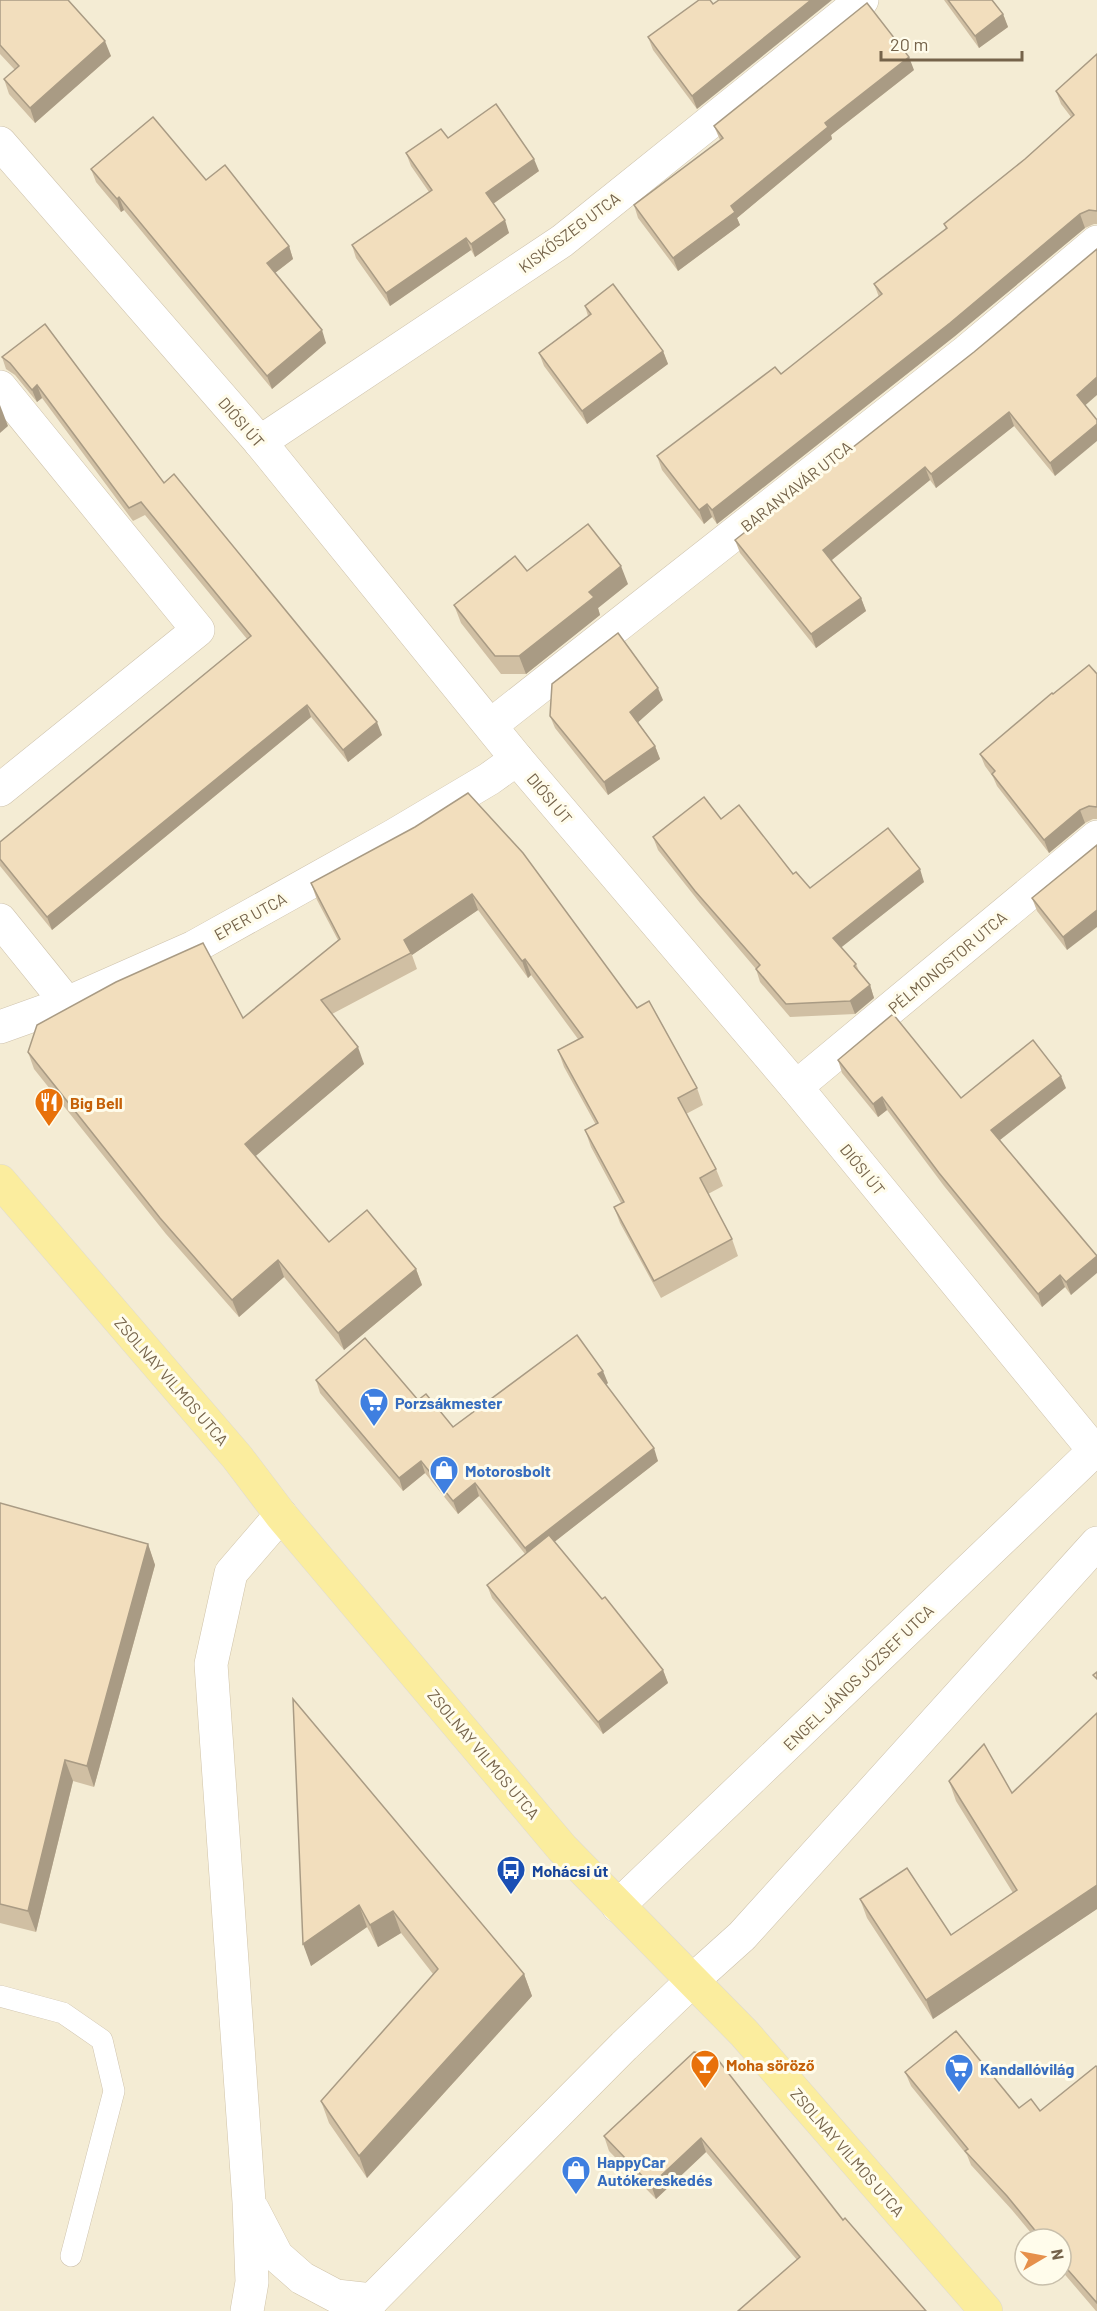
<svg xmlns="http://www.w3.org/2000/svg" width="1097" height="2311" viewBox="0 0 1097 2311" font-family="Barlow,sans-serif">
	<rect width="100%" height="100%" fill="#fcf8e5"/>
	<path fill="#f4ecd4" fill-rule="evenodd" d="M 0,0 L 1097,0 L 1097,2311 L 0,2311 ZM 1025,2239 L 1061,2239 L 1061,2275 L 1025,2275 Z"/>
	<g fill="none" stroke-linecap="round" stroke-linejoin="round">
		<g stroke="#cec2ac" stroke-width="22">
			<path id="service" d="M 0,1996 L 63,2013 L 102,2040 L 114,2091 L 71,2256"/>
		</g>
		<g stroke="#cec2ac" stroke-width="34">
			<g id="minor">
				<path d="M 0,143 L 260,442 L 517,759 L 796,1087 L 1097,1454"/>
				<path d="M 0,387 L 198,630 L 0,790"/>
				<path d="M 260,442 L 562,241 L 862,0"/>
				<path d="M 491,725 L 967,351 L 1097,242"/>
				<path d="M 0,920 L 67,1003 L 194,947 L 393,836 L 489,779 L 517,759"/>
				<path d="M 0,1027 L 67,1003"/>
				<path d="M 796,1087 L 1097,837"/>
			</g>
		</g>
		<g stroke="#cec2ac" stroke-width="34">
			<g id="tertiary">
				<path d="M 618,1906 L 1097,1448"/>
				<path d="M 693,1980 L 742,1936 L 1097,1543"/>
			</g>
		</g>
		<g stroke="#d1c4a9" stroke-width="34">
			<g id="secondary">
				<path d="M 253,2210 L 277,2256 L 302,2278 L 336,2296 L 372,2300"/>
				<path d="M 247,2311 L 252,2282 L 249,2202 L 211,1664 L 231,1573 L 281,1515"/>
				<path d="M 361,2311 L 624,2046 L 693,1980"/>
			</g>
		</g>
		<g stroke="#dedad4" stroke-width="34">
			<path id="primary" d="M 0,1181 L 237,1457 L 281,1515 L 562,1848 L 744,2033 L 986,2311"/>
		</g>
		<use href="#service" stroke="#fff" stroke-width="21"/>
		<use href="#minor" stroke="#fff" stroke-width="33"/>
		<use href="#tertiary" stroke="#fff" stroke-width="33"/>
		<use href="#secondary" stroke="#fff" stroke-width="33"/>
		<use href="#primary" stroke="#fbed9e" stroke-width="33"/>
	</g>
	<g fill="#d0bfa3">
		<path d="M 0,0 L 111,56 L 35,123 L 9,94 L 4,79 L 15,70 L 0,54 Z"/>
		<path d="M 699,0 L 697,109 L 653,50 L 648,37 Z"/>
		<path d="M 944,0 L 992,0 L 1003,14 L 1008,27 L 979,48 Z"/>
		<path d="M 1097,54 L 1097,224 L 1094,224 L 1085,228 L 955,336 L 717,524 L 712,517 L 704,524 L 662,470 L 657,456 L 781,374 L 879,297 L 874,284 L 946,229 L 944,224 L 1025,159 L 1071,117 L 1061,104 L 1056,91 Z"/>
		<path d="M 914,70 L 831,135 L 832,139 L 737,218 L 740,225 L 678,271 L 638,218 L 634,205 L 720,140 L 714,126 Z"/>
		<path d="M 448,138 L 539,171 L 493,204 L 509,233 L 475,257 L 471,250 L 390,306 L 356,258 L 352,245 L 429,192 L 411,166 L 406,153 Z"/>
		<path d="M 91,169 L 206,180 L 289,246 L 293,259 L 275,273 L 326,343 L 272,389 L 124,210 L 121,212 L 96,182 Z"/>
		<path d="M 585,306 L 663,351 L 668,364 L 587,424 L 544,366 L 539,353 L 588,316 Z"/>
		<path d="M 45,324 L 164,483 L 382,735 L 348,762 L 311,717 L 52,930 L 0,866 L 0,842 L 247,639 L 145,515 L 133,521 L 42,398 L 37,402 L 15,375 L 6,369 L 2,357 Z"/>
		<path d="M 974,352 L 1085,405 L 1055,476 L 1014,426 L 936,488 L 930,480 L 832,560 L 861,598 L 866,611 L 816,648 L 740,553 L 735,540 Z"/>
		<path d="M 527,571 L 628,584 L 598,608 L 600,615 L 526,674 L 501,674 L 461,623 L 454,605 Z"/>
		<path d="M 1097,674 L 1097,819 L 1093,819 L 1085,823 L 1049,853 L 997,786 L 993,777 L 985,766 L 980,754 L 1053,694 Z"/>
		<path d="M 663,700 L 638,722 L 655,746 L 660,759 L 608,795 L 555,728 L 550,716 Z"/>
		<path d="M 721,819 L 810,888 L 924,882 L 841,947 L 856,964 L 859,971 L 870,985 L 874,998 L 855,1014 L 790,1017 L 760,982 L 756,969 L 700,903 L 658,850 L 653,837 Z"/>
		<path d="M 415,827 L 637,1008 L 697,1088 L 703,1105 L 686,1114 L 716,1169 L 723,1186 L 708,1194 L 732,1239 L 738,1256 L 661,1298 L 620,1223 L 614,1207 L 621,1203 L 591,1147 L 585,1130 L 596,1125 L 564,1067 L 558,1050 L 578,1039 L 531,975 L 528,978 L 478,910 L 412,955 L 417,969 L 332,1014 L 364,1064 L 255,1156 L 329,1242 L 416,1269 L 422,1285 L 344,1350 L 284,1277 L 239,1317 L 166,1234 L 34,1069 L 28,1052 L 243,1018 L 338,940 L 317,900 L 311,883 Z"/>
		<path d="M 1097,845 L 1067,950 L 1037,911 L 1032,898 Z"/>
		<path d="M 838,1060 L 961,1098 L 1066,1088 L 1000,1140 L 1097,1256 L 1071,1295 L 1065,1287 L 1042,1307 L 944,1186 L 887,1110 L 878,1117 L 842,1073 Z"/>
		<path d="M 316,1380 L 418,1400 L 453,1427 L 608,1383 L 606,1385 L 658,1461 L 554,1542 L 602,1599 L 663,1670 L 668,1683 L 603,1734 L 492,1598 L 487,1585 L 525,1554 L 479,1496 L 458,1514 L 425,1473 L 403,1491 L 320,1393 Z"/>
		<path d="M 0,1503 L 148,1544 L 155,1565 L 94,1787 L 73,1781 L 36,1932 L 0,1923 Z"/>
		<path d="M 293,1699 L 524,1974 L 532,1996 L 367,2178 L 329,2123 L 321,2101 L 433,1974 L 401,1933 L 378,1947 L 367,1927 L 311,1966 Z"/>
		<path d="M 949,1781 L 1012,1793 L 1097,1909 L 933,2019 L 867,1918 L 860,1899 L 951,1935 L 1013,1893 L 956,1801 Z"/>
		<path d="M 694,2052 L 843,2220 L 797,2260 L 706,2152 L 656,2199 L 609,2151 L 604,2136 Z"/>
		<path d="M 1097,2067 L 1097,2311 L 1096,2311 L 1061,2270 L 1061,2239 L 1036,2239 L 1012,2210 L 971,2165 L 967,2155 L 911,2086 L 905,2072 L 1019,2108 L 1040,2111 Z"/>
	</g>
	<g fill="#a99b84">
		<path d="M 811,0 L 832,0 L 697,109 L 692,96 Z"/>
		<path d="M 1003,14 L 1008,27 L 979,48 L 975,36 Z"/>
		<path d="M 105,41 L 111,56 L 35,123 L 30,108 Z"/>
		<path d="M 909,57 L 914,70 L 831,135 L 832,139 L 737,218 L 740,225 L 678,271 L 673,258 L 825,123 Z"/>
		<path d="M 534,159 L 539,171 L 490,206 L 486,193 Z"/>
		<path d="M 119,197 L 124,210 L 121,212 L 117,199 Z"/>
		<path d="M 1080,214 L 1085,228 L 955,336 L 717,524 L 712,510 Z"/>
		<path d="M 505,220 L 509,233 L 475,257 L 471,244 Z"/>
		<path d="M 466,238 L 471,250 L 390,306 L 386,293 Z"/>
		<path d="M 289,246 L 293,259 L 271,276 L 267,263 Z"/>
		<path d="M 322,330 L 326,343 L 272,389 L 267,376 Z"/>
		<path d="M 663,351 L 668,364 L 587,424 L 582,411 Z"/>
		<path d="M 1097,377 L 1097,395 L 1081,409 L 1077,395 Z"/>
		<path d="M 37,385 L 42,398 L 37,402 L 32,390 Z"/>
		<path d="M 0,405 L 8,426 L 0,433 Z"/>
		<path d="M 1009,412 L 1014,426 L 936,488 L 931,474 Z"/>
		<path d="M 1097,424 L 1097,441 L 1055,476 L 1050,463 Z"/>
		<path d="M 925,467 L 930,480 L 828,563 L 823,550 Z"/>
		<path d="M 707,504 L 712,517 L 704,524 L 699,510 Z"/>
		<path d="M 621,566 L 628,584 L 598,608 L 600,615 L 526,674 L 519,656 L 589,592 Z"/>
		<path d="M 861,598 L 866,611 L 816,648 L 811,634 Z"/>
		<path d="M 658,688 L 663,700 L 635,725 L 630,712 Z"/>
		<path d="M 307,705 L 311,717 L 52,930 L 47,917 Z"/>
		<path d="M 377,722 L 382,735 L 348,762 L 343,750 Z"/>
		<path d="M 655,746 L 660,759 L 608,795 L 604,782 Z"/>
		<path d="M 1080,810 L 1085,823 L 1049,853 L 1044,840 Z"/>
		<path d="M 920,869 L 924,882 L 838,950 L 833,938 Z"/>
		<path d="M 472,894 L 478,910 L 412,955 L 404,940 Z"/>
		<path d="M 1097,910 L 1097,927 L 1067,950 L 1063,937 Z"/>
		<path d="M 525,959 L 531,975 L 528,978 L 522,961 Z"/>
		<path d="M 870,985 L 874,998 L 855,1014 L 850,1001 Z"/>
		<path d="M 358,1047 L 364,1064 L 251,1160 L 245,1144 Z"/>
		<path d="M 1061,1076 L 1066,1088 L 996,1143 L 991,1130 Z"/>
		<path d="M 882,1097 L 887,1110 L 878,1117 L 873,1104 Z"/>
		<path d="M 1097,1256 L 1097,1273 L 1071,1295 L 1066,1282 Z"/>
		<path d="M 278,1260 L 284,1277 L 239,1317 L 232,1300 Z"/>
		<path d="M 416,1269 L 422,1285 L 344,1350 L 338,1333 Z"/>
		<path d="M 1060,1275 L 1065,1287 L 1042,1307 L 1038,1294 Z"/>
		<path d="M 603,1371 L 608,1383 L 603,1387 L 598,1374 Z"/>
		<path d="M 654,1448 L 658,1461 L 530,1561 L 525,1548 Z"/>
		<path d="M 421,1461 L 425,1473 L 403,1491 L 399,1478 Z"/>
		<path d="M 475,1483 L 479,1496 L 458,1514 L 453,1501 Z"/>
		<path d="M 148,1544 L 155,1565 L 94,1787 L 87,1766 Z"/>
		<path d="M 663,1670 L 668,1683 L 603,1734 L 598,1722 Z"/>
		<path d="M 65,1760 L 73,1781 L 36,1932 L 28,1911 Z"/>
		<path d="M 1097,1885 L 1097,1909 L 933,2019 L 926,2000 Z"/>
		<path d="M 359,1905 L 367,1927 L 311,1966 L 303,1944 Z"/>
		<path d="M 393,1911 L 401,1933 L 378,1947 L 370,1925 Z"/>
		<path d="M 524,1974 L 532,1996 L 367,2178 L 359,2156 Z"/>
		<path d="M 701,2138 L 706,2152 L 656,2199 L 651,2185 Z"/>
	</g>
	<g fill="#f2debd" stroke="#a99b84" stroke-width="1.5">
		<path d="M 0,0 L 68,0 L 105,41 L 30,108 L 4,79 L 19,66 L 0,45 Z"/>
		<path d="M 699,0 L 710,0 L 713,4 L 719,0 L 811,0 L 692,96 L 648,37 Z"/>
		<path d="M 948,0 L 992,0 L 1003,14 L 975,36 Z"/>
		<path d="M 867,3 L 909,57 L 825,123 L 828,127 L 731,206 L 735,212 L 673,258 L 634,205 L 723,138 L 714,126 Z"/>
		<path d="M 1097,54 L 1097,211 L 1089,210 L 1080,214 L 950,323 L 712,510 L 707,504 L 699,510 L 657,456 L 775,367 L 781,374 L 882,294 L 874,284 L 947,228 L 944,224 L 1025,159 L 1074,115 L 1056,91 Z"/>
		<path d="M 496,104 L 534,159 L 486,193 L 505,220 L 471,244 L 466,238 L 386,293 L 352,245 L 432,190 L 406,153 L 441,129 L 448,138 Z"/>
		<path d="M 153,117 L 206,180 L 225,165 L 289,246 L 267,263 L 322,330 L 267,376 L 119,197 L 117,199 L 91,169 Z"/>
		<path d="M 1097,249 L 1097,377 L 1077,395 L 1097,420 L 1097,424 L 1050,463 L 1009,412 L 931,474 L 925,467 L 823,550 L 861,598 L 811,634 L 735,540 L 974,352 Z"/>
		<path d="M 613,284 L 663,351 L 582,411 L 539,353 L 591,314 L 585,306 Z"/>
		<path d="M 45,324 L 164,483 L 174,474 L 377,722 L 343,750 L 307,705 L 47,917 L 0,859 L 0,842 L 251,636 L 141,502 L 129,508 L 37,385 L 32,390 L 10,363 L 2,357 Z"/>
		<path d="M 588,524 L 621,566 L 589,592 L 594,597 L 519,656 L 495,656 L 454,605 L 515,556 L 527,571 Z"/>
		<path d="M 618,633 L 658,688 L 630,712 L 655,746 L 604,782 L 550,716 L 552,684 Z"/>
		<path d="M 1089,665 L 1097,674 L 1097,807 L 1089,806 L 1080,810 L 1044,840 L 992,774 L 995,771 L 980,754 L 1052,693 L 1053,694 Z"/>
		<path d="M 468,793 L 523,853 L 637,1008 L 649,1001 L 697,1088 L 678,1098 L 716,1169 L 700,1178 L 732,1239 L 654,1281 L 614,1207 L 624,1202 L 585,1130 L 598,1123 L 558,1050 L 583,1037 L 525,959 L 522,961 L 472,894 L 404,940 L 411,953 L 321,1000 L 358,1047 L 245,1144 L 329,1242 L 367,1210 L 416,1269 L 338,1333 L 278,1260 L 232,1300 L 160,1218 L 28,1052 L 37,1025 L 116,982 L 203,943 L 243,1018 L 340,939 L 311,883 L 415,827 Z"/>
		<path d="M 704,797 L 721,819 L 739,805 L 793,874 L 796,872 L 810,888 L 888,828 L 920,869 L 833,938 L 856,964 L 854,966 L 870,985 L 850,1001 L 786,1004 L 756,969 L 760,965 L 695,891 L 653,837 Z"/>
		<path d="M 1097,845 L 1097,910 L 1063,937 L 1032,898 Z"/>
		<path d="M 893,1014 L 961,1098 L 1033,1040 L 1061,1076 L 991,1130 L 1097,1256 L 1066,1282 L 1060,1275 L 1038,1294 L 939,1173 L 882,1097 L 873,1104 L 838,1060 Z"/>
		<path d="M 577,1335 L 603,1371 L 598,1374 L 654,1448 L 525,1548 L 475,1483 L 453,1501 L 421,1461 L 399,1478 L 316,1380 L 365,1338 L 418,1400 L 426,1394 L 453,1427 Z"/>
		<path d="M 0,1503 L 148,1544 L 87,1766 L 65,1760 L 28,1911 L 0,1904 Z"/>
		<path d="M 549,1535 L 602,1599 L 605,1597 L 663,1670 L 598,1722 L 487,1585 Z"/>
		<path d="M 1097,1672 L 1097,1679 L 1093,1675 Z"/>
		<path d="M 293,1699 L 524,1974 L 359,2156 L 321,2101 L 438,1969 L 393,1911 L 370,1925 L 359,1905 L 303,1944 Z"/>
		<path d="M 1097,1713 L 1097,1885 L 926,2000 L 860,1899 L 907,1868 L 951,1935 L 1017,1890 L 949,1781 L 984,1744 L 1012,1793 Z"/>
		<path d="M 956,2031 L 1019,2108 L 1031,2099 L 1040,2111 L 1096,2066 L 1097,2067 L 1097,2303 L 1061,2262 L 1061,2239 L 1042,2239 L 1007,2196 L 965,2151 L 968,2149 L 905,2072 Z"/>
		<path d="M 694,2052 L 715,2056 L 843,2220 L 845,2218 L 926,2311 L 738,2311 L 800,2257 L 701,2138 L 651,2185 L 604,2136 Z"/>
	</g>
	<defs>
		<g id="restaurant-pin" transform="scale(1.5)"><path d="M0 17L-7.5 6A9.5 9.5 0 1 1 7.5 6Z" fill="#e8710a" stroke="#fffceb"/><path d="M-5-6h1v4h1v-4h1v4h1v-4h1v5L-1.5 .5V6h-2V.5L-5-1ZM5-6V6H3V1.5H1.5Q1.5-4 5-6Z" fill="#fff"/></g>
		<g id="supermarket-pin" transform="scale(1.5)"><path d="M0 17L-7.5 6A9.5 9.5 0 1 1 7.5 6Z" fill="#3f7fe0" stroke="#fffceb"/><path d="M-6-5.5h2.5l.6 2H6L4.5 2H-2.5L-4.4-4H-6ZM-1.5 3.2a1.3 1.3 0 1 0 .1 0ZM3 3.2a1.3 1.3 0 1 0 .1 0Z" fill="#fff"/></g>
		<g id="shop-pin" transform="scale(1.5)"><path d="M0 17L-7.5 6A9.5 9.5 0 1 1 7.5 6Z" fill="#3f7fe0" stroke="#fffceb"/><path d="M-5-2.5h2.3a2.7 3.5 0 0 1 5.4 0H5L5.5 6h-11ZM-1.5-2.5h3a1.5 2.3 0 0 0-3 0Z" fill="#fff"/></g>
		<g id="bus-pin" transform="scale(1.5)"><path d="M0 17L-7.5 6A9.5 9.5 0 1 1 7.5 6Z" fill="#1a4fb4" stroke="#fffceb"/><path d="M-5-6H5V4H4V6H2V4H-2V6H-4V4H-5ZM-3.5-4V0h7V-4ZM-3.5 1.2v1.5H-2V1.2ZM2 1.2v1.5H3.5V1.2Z" fill="#fff"/></g>
		<g id="bar-pin" transform="scale(1.5)"><path d="M0 17L-7.5 6A9.5 9.5 0 1 1 7.5 6Z" fill="#e8710a" stroke="#fffceb"/><path d="M-6-5H6L.8 .8V4.5H3.5V6h-7V4.5H-.8V.8Z" fill="#fff"/></g>
	</defs>
	<g fill-rule="evenodd">
		<use href="#restaurant-pin" x="49" y="1102"/>
		<use href="#supermarket-pin" x="374" y="1402"/>
		<use href="#shop-pin" x="444" y="1470"/>
		<use href="#bus-pin" x="511" y="1870"/>
		<use href="#bar-pin" x="705" y="2064"/>
		<use href="#supermarket-pin" x="959" y="2068"/>
		<use href="#shop-pin" x="576" y="2170"/>
	</g>
	<g text-anchor="middle" dominant-baseline="central" stroke-width="6" stroke-linejoin="round" paint-order="stroke">
		<g font-size="16" fill="#75634a" stroke="#fffceb">
			<text transform="translate(569 232) rotate(-37)">KISKŐSZEG UTCA</text>
			<text transform="translate(242 422) rotate(49)">DIÓSI ÚT</text>
			<text transform="translate(796 486) rotate(-38)">BARANYAVÁR UTCA</text>
			<text transform="translate(550 798) rotate(50)">DIÓSI ÚT</text>
			<text transform="translate(250 916) rotate(-29)">EPER UTCA</text>
			<text transform="translate(947 962) rotate(-40)">PÉLMONOSTOR UTCA</text>
			<text transform="translate(863 1169) rotate(51)">DIÓSI ÚT</text>
			<text transform="translate(172 1381) rotate(49)">ZSOLNAY VILMOS UTCA</text>
			<text transform="translate(858 1677) rotate(-44)">ENGEL JÁNOS JÓZSEF UTCA</text>
			<text transform="translate(484 1754) rotate(50)">ZSOLNAY VILMOS UTCA</text>
			<text transform="translate(848 2152) rotate(49)">ZSOLNAY VILMOS UTCA</text>
		</g>
		<g font-size="16" font-weight="bold" fill="#c56008" stroke="#fffceb" text-anchor="start">
			<text x="70" y="1102">Big Bell</text>
			<text x="726" y="2064">Moha söröző</text>
		</g>
		<g font-size="16" font-weight="bold" fill="#366cbe" stroke="#fffceb" text-anchor="start">
			<text x="395" y="1402">Porzsákmester</text>
			<text x="465" y="1470">Motorosbolt</text>
			<text x="980" y="2068">Kandallóvilág</text>
			<text x="597" y="2161">HappyCar<tspan x="597" dy="18">Autókereskedés</tspan></text>
		</g>
		<g font-size="16" font-weight="bold" fill="#164399" stroke="#fffceb" text-anchor="start">
			<text x="532" y="1870">Mohácsi út</text>
		</g>
	</g>
	<g transform="translate(1043 2257) rotate(80)"><circle r="28" fill="#fffceb" stroke="#c8bfab" stroke-width="1.5"/>
	<path d="M0-4.5L10 22L0 15L-10 22Z" fill="#e6904b"/>
	<text y="-9" font-size="16" font-weight="bold" text-anchor="middle" fill="#75634a">N</text>
	</g>
	<path d="M881 51v9h141v-9" fill="none" stroke="#75634a" stroke-width="3"/>
	<text x="890" y="51" font-size="18" fill="#75634a" stroke="#fffceb" stroke-width="4.5" paint-order="stroke">20 m</text>
</svg>
